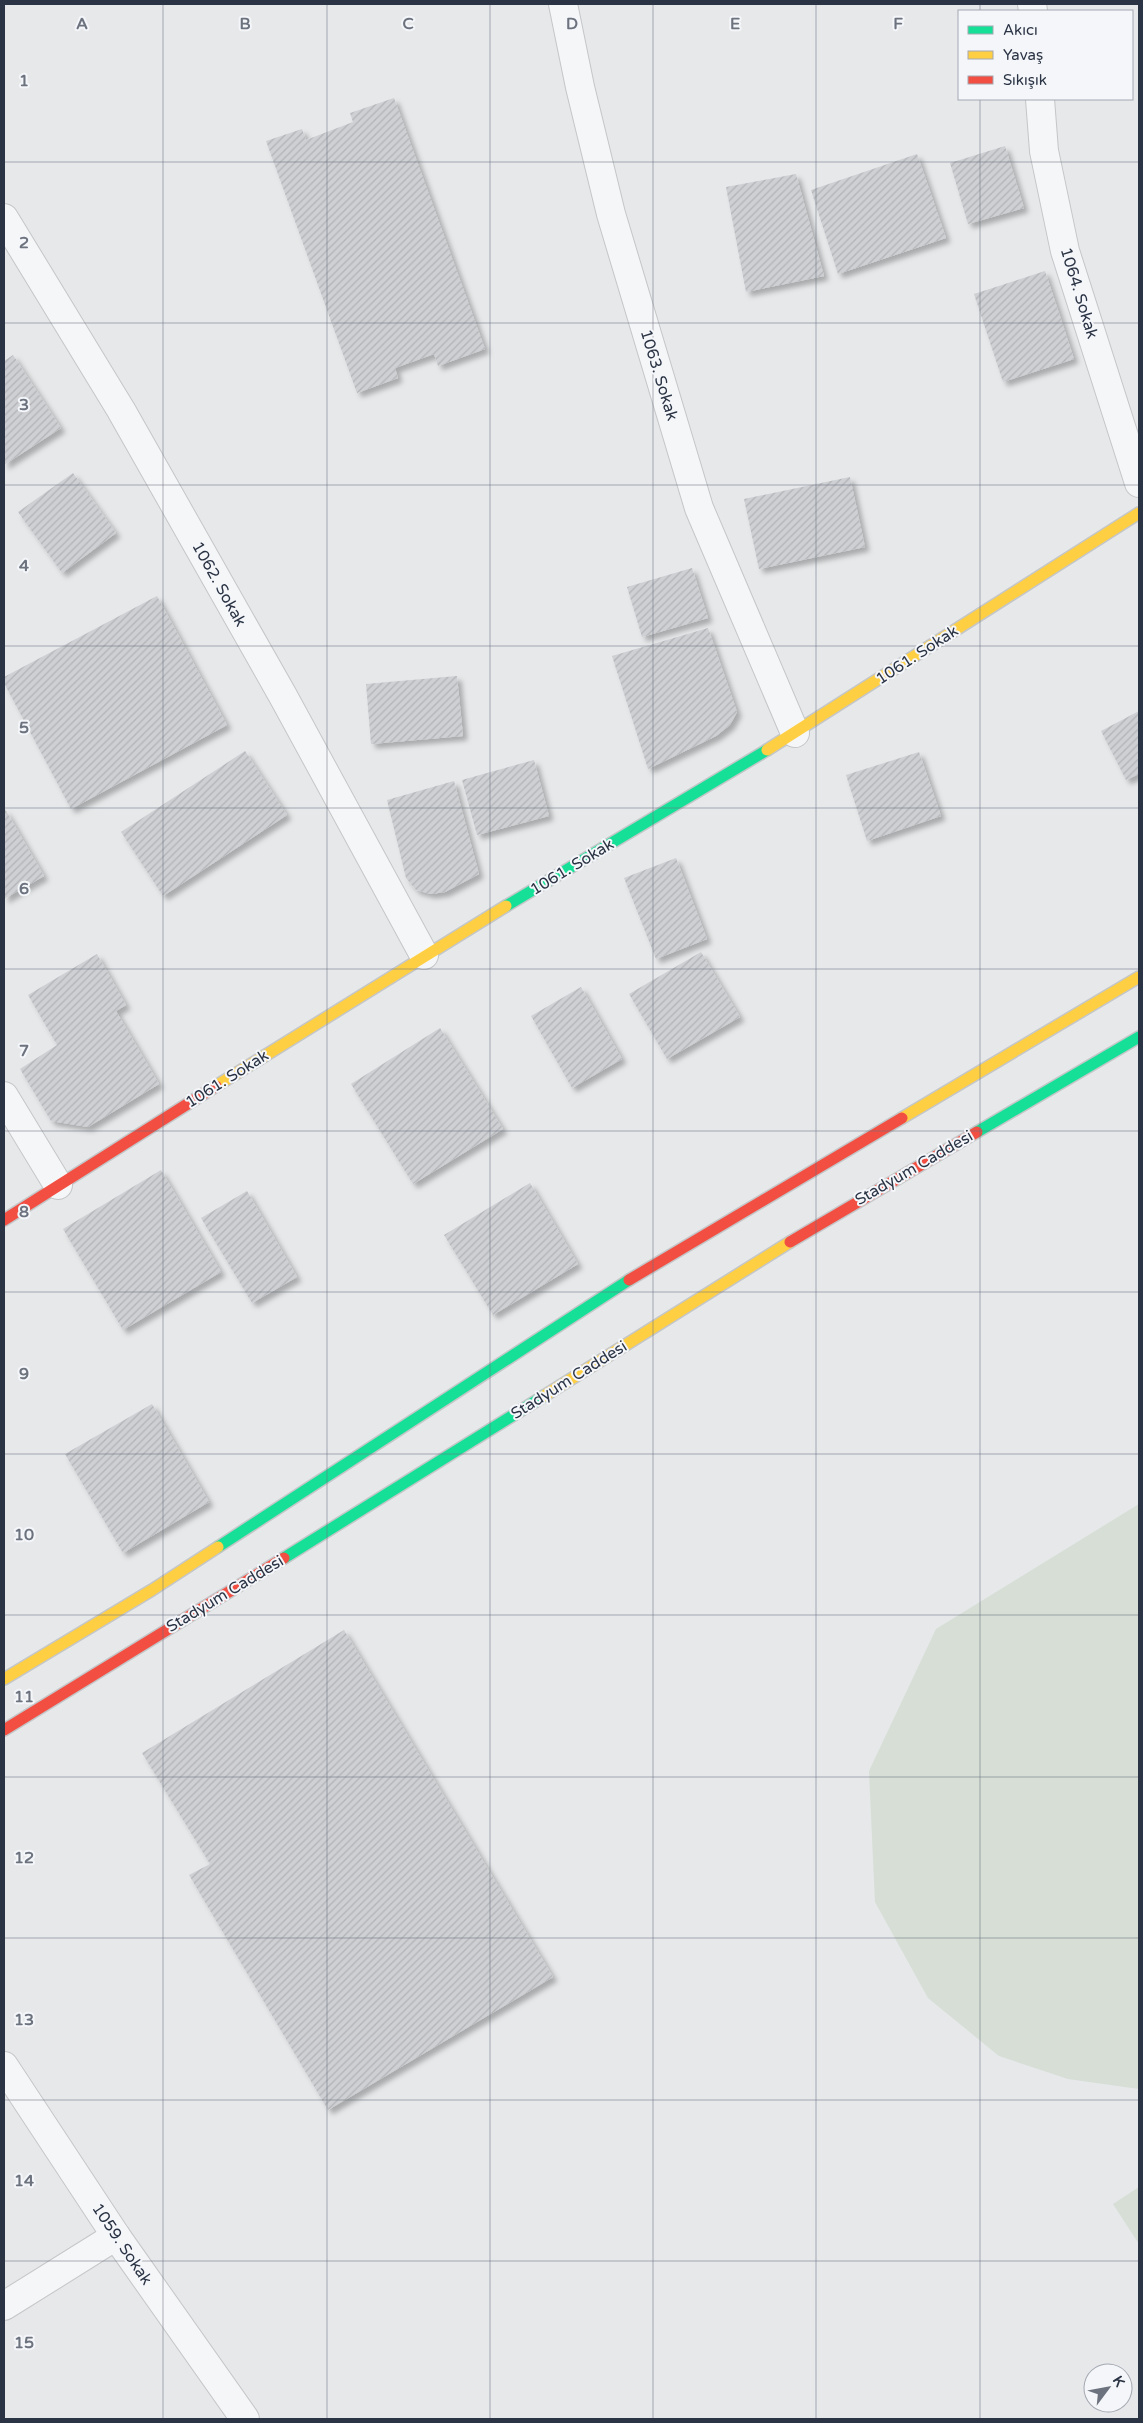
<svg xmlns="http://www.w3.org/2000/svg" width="1143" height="2423" viewBox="0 0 1143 2423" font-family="'Varela Round',sans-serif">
	<defs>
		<pattern id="building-hatch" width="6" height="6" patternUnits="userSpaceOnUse" patternTransform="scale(1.25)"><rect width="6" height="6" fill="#ced0d3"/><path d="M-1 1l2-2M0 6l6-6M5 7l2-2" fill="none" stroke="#b1b3b6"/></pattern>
		<filter id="shadow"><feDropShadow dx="4.5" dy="4.5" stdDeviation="2.5" flood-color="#0004"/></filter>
	</defs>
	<rect width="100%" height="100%" fill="#e6e8ea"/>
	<g fill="#d6ded6">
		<path d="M 1139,1504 L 1139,2089 L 1068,2079 L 999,2056 L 928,1998 L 875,1902 L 869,1771 L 936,1629 Z"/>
		<path d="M 1139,2187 L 1139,2244 L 1113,2204 Z"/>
	</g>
	<g fill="url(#building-hatch)" filter="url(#shadow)">
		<path d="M 394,98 L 485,349 L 438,366 L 434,354 L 395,368 L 398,378 L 357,393 L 266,141 L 302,129 L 306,140 L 353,122 L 350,113 Z"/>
		<path d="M 1005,146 L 1024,208 L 968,224 L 950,163 Z"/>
		<path d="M 917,154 L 946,238 L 838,274 L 811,190 Z"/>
		<path d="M 796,174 L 824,276 L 746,292 L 726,187 Z"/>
		<path d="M 1045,271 L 1074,359 L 1003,382 L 974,294 Z"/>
		<path d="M 13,355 L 61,428 L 4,465 L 4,361 Z"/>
		<path d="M 73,473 L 116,533 L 62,573 L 18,512 Z"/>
		<path d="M 850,477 L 865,547 L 759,569 L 744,499 Z"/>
		<path d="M 692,568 L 708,618 L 642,637 L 627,587 Z"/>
		<path d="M 157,596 L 227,725 L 71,809 L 4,683 L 4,677 Z"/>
		<path d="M 708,628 L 737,712 L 730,725 L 716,736 L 648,769 L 612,656 Z"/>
		<path d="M 457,676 L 463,736 L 371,744 L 366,684 Z"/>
		<path d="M 1139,711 L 1139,774 L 1126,780 L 1101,731 Z"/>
		<path d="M 245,751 L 287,815 L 163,896 L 121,832 Z"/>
		<path d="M 919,752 L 941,816 L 867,841 L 846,775 Z"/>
		<path d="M 534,760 L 549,816 L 477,835 L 462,780 Z"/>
		<path d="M 454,781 L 479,874 L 445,892 L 431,894 L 416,890 L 406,878 L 387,800 Z"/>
		<path d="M 5,809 L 44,876 L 4,899 L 4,810 Z"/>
		<path d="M 676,858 L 707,939 L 656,959 L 624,878 Z"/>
		<path d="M 701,952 L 740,1017 L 667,1059 L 629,994 Z"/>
		<path d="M 97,954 L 126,1005 L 116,1011 L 159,1084 L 88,1127 L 51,1121 L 20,1069 L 57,1045 L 28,995 Z"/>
		<path d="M 581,987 L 622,1059 L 572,1088 L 531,1016 Z"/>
		<path d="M 440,1028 L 503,1129 L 413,1184 L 351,1084 Z"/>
		<path d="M 161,1170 L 221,1272 L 123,1330 L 63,1229 Z"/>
		<path d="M 530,1183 L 578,1264 L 493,1315 L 444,1235 Z"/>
		<path d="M 247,1191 L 297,1277 L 252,1303 L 201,1218 Z"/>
		<path d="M 152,1404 L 209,1502 L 123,1553 L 65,1454 Z"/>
		<path d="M 344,1630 L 553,1977 L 328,2110 L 189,1875 L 210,1864 L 142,1753 Z"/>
	</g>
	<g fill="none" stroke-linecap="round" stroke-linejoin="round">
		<g stroke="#c4c6c8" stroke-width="30">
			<g id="street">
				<path d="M 563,4 L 580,87 L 611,214 L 699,508 L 795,733"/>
				<path d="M 1032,4 L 1033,11"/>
				<path d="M 1040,99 L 1044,151 L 1065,251 L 1139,483"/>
				<path d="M 4,218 L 121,410 L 283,696 L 424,955"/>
				<path d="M 4,1096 L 58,1185"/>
				<path d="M 4,2066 L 116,2236 L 245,2419"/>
				<path d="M 4,2306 L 116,2236"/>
			</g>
		</g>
		<g stroke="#c4c6c8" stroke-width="14">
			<g id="fast">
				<path d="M 506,906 L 767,750"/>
				<path d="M 977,1132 L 1139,1037"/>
				<path d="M 218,1547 L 629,1280"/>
				<path d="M 284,1558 L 544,1396"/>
			</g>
		</g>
		<g stroke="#c4c6c8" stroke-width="14">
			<g id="slow">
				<path d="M 767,750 L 1139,513"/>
				<path d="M 216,1086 L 506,906"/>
				<path d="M 902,1118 L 1139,977"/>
				<path d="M 544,1396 L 790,1242"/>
				<path d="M 4,1679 L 152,1590 L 218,1547"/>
			</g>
		</g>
		<g stroke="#c4c6c8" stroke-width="14">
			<g id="jam">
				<path d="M 4,1220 L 216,1086"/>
				<path d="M 790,1242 L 977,1132"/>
				<path d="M 629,1280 L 902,1118"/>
				<path d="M 4,1730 L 284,1558"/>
			</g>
		</g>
		<use href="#street" stroke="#f5f6f7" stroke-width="28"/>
		<use href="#fast" stroke="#16e098" stroke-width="11"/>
		<use href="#slow" stroke="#ffcf43" stroke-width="11"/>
		<use href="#jam" stroke="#f24e42" stroke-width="11"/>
	</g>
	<path fill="none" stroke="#6c737f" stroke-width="1" stroke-opacity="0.55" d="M 163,4 L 163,2419M 327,4 L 327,2419M 490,4 L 490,2419M 653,4 L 653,2419M 816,4 L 816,2419M 980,4 L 980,11M 980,99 L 980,2419M 4,162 L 1139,162M 4,323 L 1139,323M 4,485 L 1139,485M 4,646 L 1139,646M 4,808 L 1139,808M 4,969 L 1139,969M 4,1131 L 1139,1131M 4,1292 L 1139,1292M 4,1454 L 1139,1454M 4,1615 L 1139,1615M 4,1777 L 1139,1777M 4,1938 L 1139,1938M 4,2100 L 1139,2100M 4,2261 L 1139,2261"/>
	<g text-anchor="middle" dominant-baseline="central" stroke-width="4" stroke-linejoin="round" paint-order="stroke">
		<g font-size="16" fill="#2b3445" stroke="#f4f6f9">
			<text transform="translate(1079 293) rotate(73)">1064. Sokak</text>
			<text transform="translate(659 375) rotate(73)">1063. Sokak</text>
			<text transform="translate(219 584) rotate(61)">1062. Sokak</text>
			<text transform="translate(917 655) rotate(-33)">1061. Sokak</text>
			<text transform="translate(572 867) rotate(-31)">1061. Sokak</text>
			<text transform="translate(227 1079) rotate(-32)">1061. Sokak</text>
			<text transform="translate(914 1168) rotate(-30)">Stadyum Caddesi</text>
			<text transform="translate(569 1380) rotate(-32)">Stadyum Caddesi</text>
			<text transform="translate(225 1594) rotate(-31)">Stadyum Caddesi</text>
			<text transform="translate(122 2244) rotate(56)">1059. Sokak</text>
		</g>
	</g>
	<g font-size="16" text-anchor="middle" font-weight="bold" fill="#6c737f" stroke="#f4f6f9" stroke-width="4" stroke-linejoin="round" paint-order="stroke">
		<text x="82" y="29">A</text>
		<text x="245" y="29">B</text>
		<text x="408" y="29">C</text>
		<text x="572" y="29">D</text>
		<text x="735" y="29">E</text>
		<text x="898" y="29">F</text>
		<text x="24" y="86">1</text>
		<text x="24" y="248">2</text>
		<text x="24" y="410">3</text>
		<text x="24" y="571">4</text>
		<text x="24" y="733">5</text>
		<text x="24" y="894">6</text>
		<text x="24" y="1056">7</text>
		<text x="24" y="1217">8</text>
		<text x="24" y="1379">9</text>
		<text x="24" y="1540">10</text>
		<text x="24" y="1702">11</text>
		<text x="24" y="1863">12</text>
		<text x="24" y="2025">13</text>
		<text x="24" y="2186">14</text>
		<text x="24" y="2348">15</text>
	</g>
	<rect width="1143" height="2423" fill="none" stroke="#2b3445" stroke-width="10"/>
	<rect x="958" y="10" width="175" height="90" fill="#f4f6f9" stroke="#a4a8b1"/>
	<rect x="968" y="26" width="25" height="8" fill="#16e098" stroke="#a4a8b1"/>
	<text x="1003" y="35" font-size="15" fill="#2b3445">Akıcı</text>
	<rect x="968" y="51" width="25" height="8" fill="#ffcf43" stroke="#a4a8b1"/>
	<text x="1003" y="60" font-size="15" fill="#2b3445">Yavaş</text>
	<rect x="968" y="76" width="25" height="8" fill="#f24e42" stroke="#a4a8b1"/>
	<text x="1003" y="85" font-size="15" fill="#2b3445">Sıkışık</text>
	<g transform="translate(1108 2388) rotate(58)"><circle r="24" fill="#f4f6f9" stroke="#a4a8b1"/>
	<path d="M0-4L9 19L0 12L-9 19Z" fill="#6c737f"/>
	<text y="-8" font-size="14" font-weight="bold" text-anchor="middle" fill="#2b3445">K</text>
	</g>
</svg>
